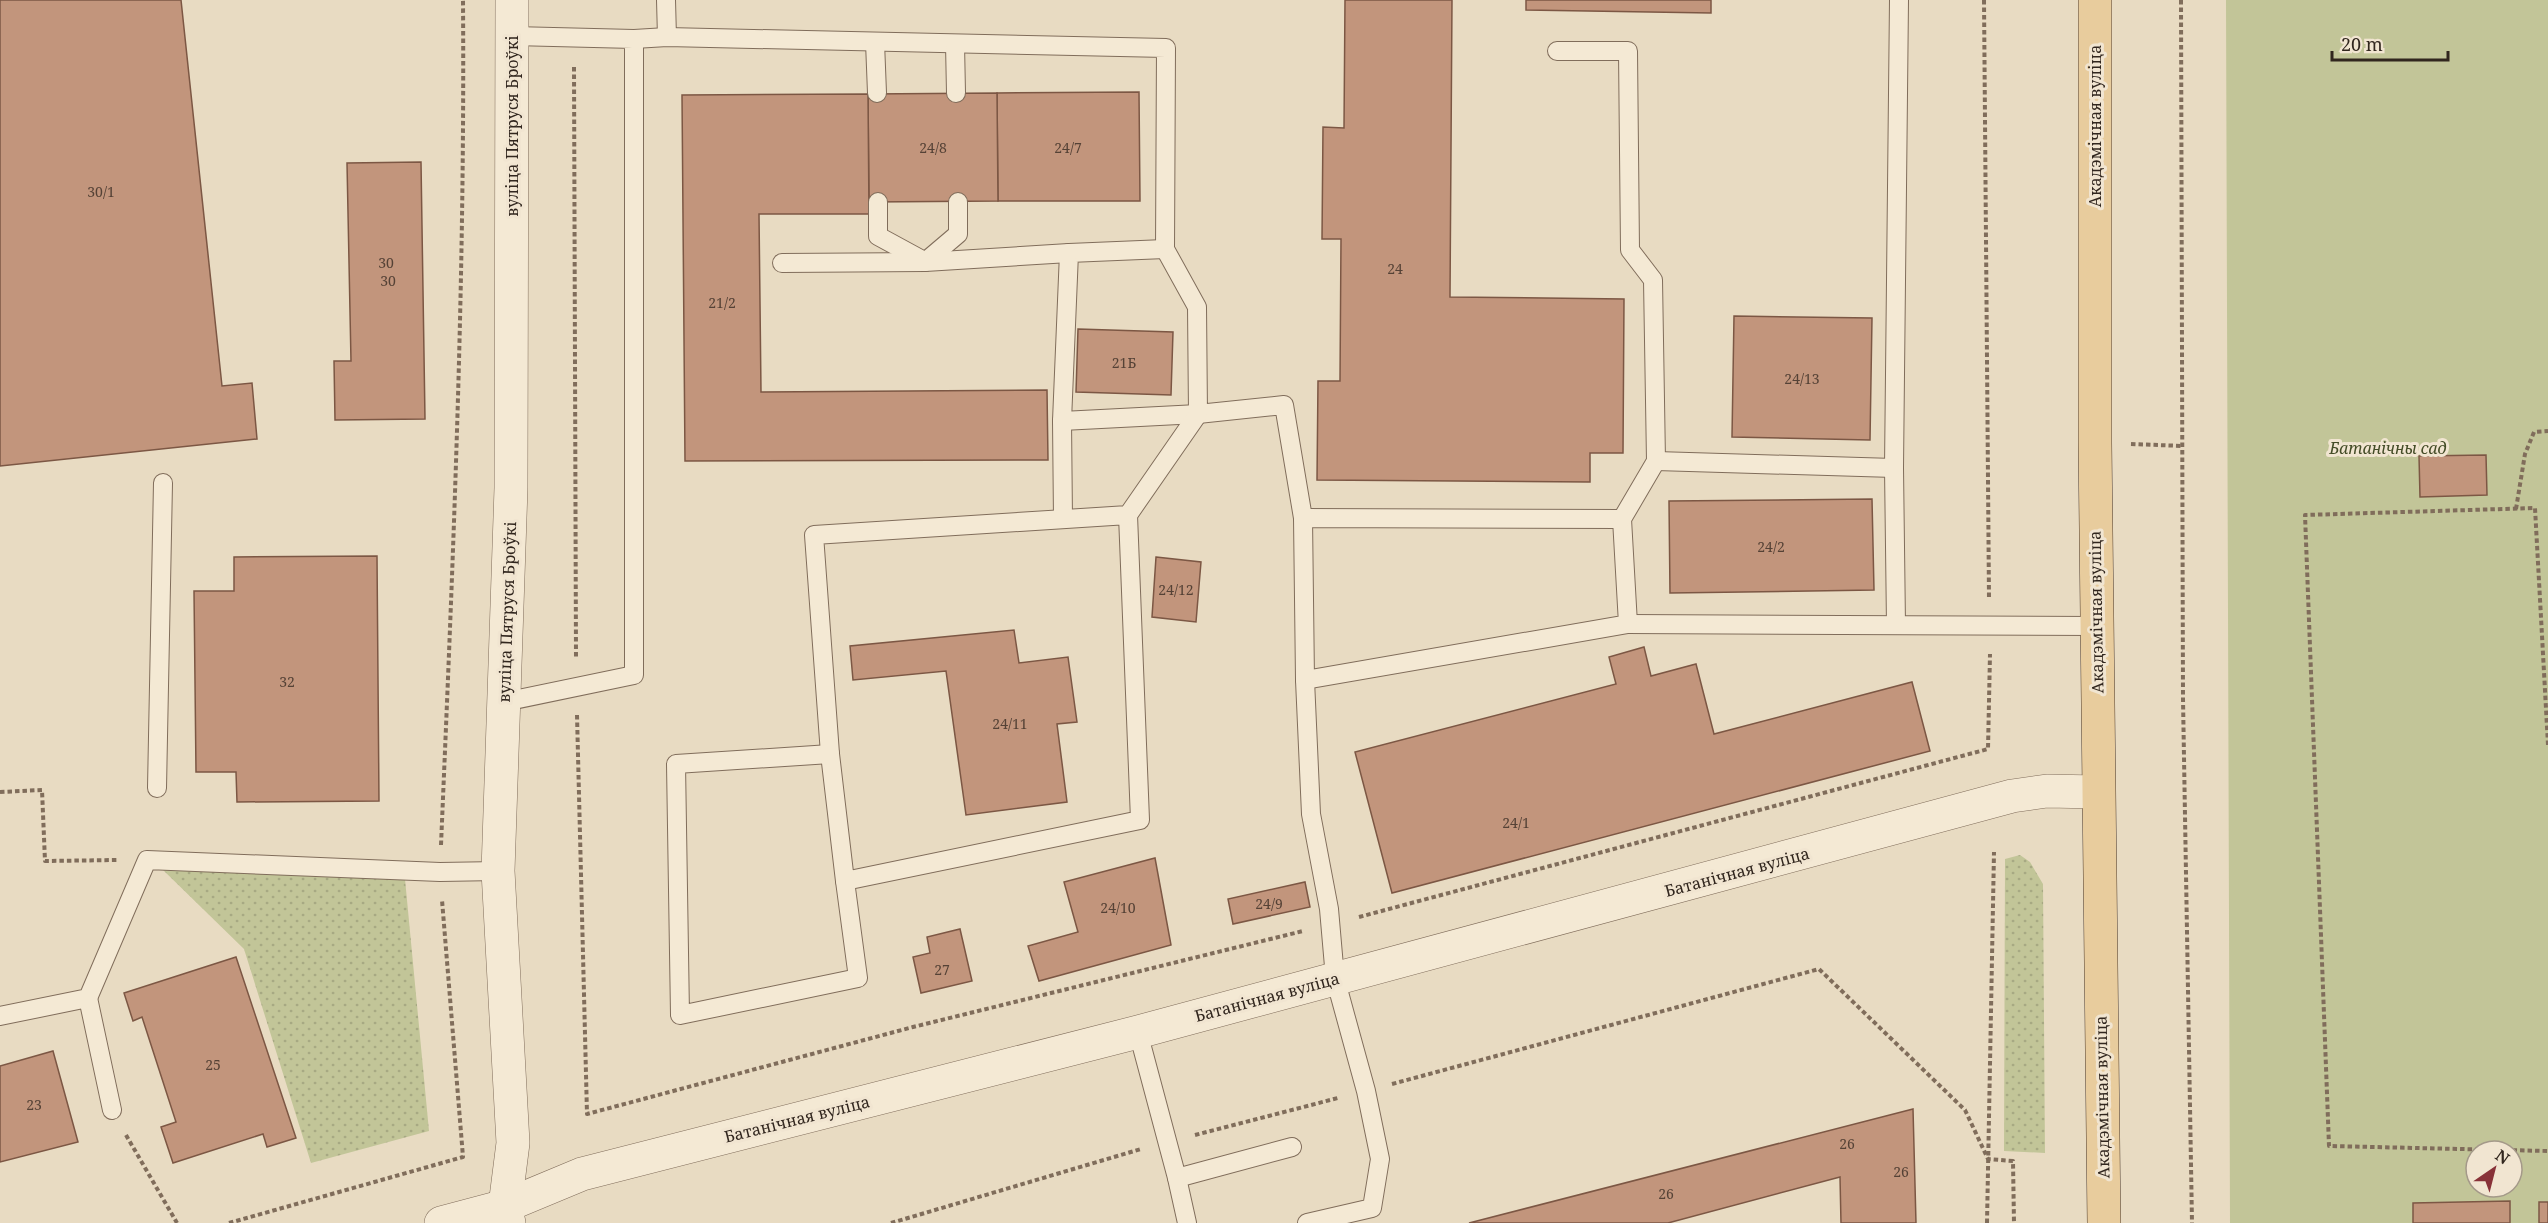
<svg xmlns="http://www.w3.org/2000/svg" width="2548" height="1223" viewBox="0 0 2548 1223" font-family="'Noto Serif',serif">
	<defs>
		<pattern id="grass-dots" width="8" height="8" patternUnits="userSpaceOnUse" patternTransform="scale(1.5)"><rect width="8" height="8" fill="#c2c598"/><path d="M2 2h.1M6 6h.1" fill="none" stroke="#a7a983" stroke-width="1.8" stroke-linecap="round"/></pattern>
	</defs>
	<rect width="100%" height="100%" fill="#e8dbc2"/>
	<g fill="url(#grass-dots)">
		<path d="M 2020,855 L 2030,862 L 2043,884 L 2045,1153 L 2004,1151 L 2005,859 Z"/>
		<path d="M 162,869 L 405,879 L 429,1131 L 311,1163 L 244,949 Z"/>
	</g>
	<path fill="#c2c598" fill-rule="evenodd" d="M 2226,0 L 2548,0 L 2548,1223 L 2230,1223 ZM 2476,1151 L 2512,1151 L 2512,1187 L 2476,1187 Z"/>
	<g fill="#c2957c" stroke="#7c5744" stroke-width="1.5">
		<path d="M 0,0 L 181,0 L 222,386 L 252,383 L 257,439 L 0,466 Z"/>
		<path d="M 1345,0 L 1452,0 L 1450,297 L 1624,299 L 1623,453 L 1590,453 L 1590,482 L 1317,480 L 1318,381 L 1340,381 L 1341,239 L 1322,239 L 1323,127 L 1344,128 Z"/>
		<path d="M 1526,0 L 1711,0 L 1711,13 L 1526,10 Z"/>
		<path d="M 1139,92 L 1140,201 L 998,201 L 997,93 Z"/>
		<path d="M 997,93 L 998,201 L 869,202 L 868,94 Z"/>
		<path d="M 868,94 L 869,214 L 759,214 L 761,392 L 1047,390 L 1048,460 L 685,461 L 682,95 Z"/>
		<path d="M 421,162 L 425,419 L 335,420 L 334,361 L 351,361 L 347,163 Z"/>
		<path d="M 1734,316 L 1872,318 L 1870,440 L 1732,437 Z"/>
		<path d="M 1078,329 L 1173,332 L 1171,395 L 1076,392 Z"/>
		<path d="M 2486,455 L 2487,495 L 2420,497 L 2419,456 Z"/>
		<path d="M 1872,499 L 1874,590 L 1670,593 L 1669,501 Z"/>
		<path d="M 377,556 L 379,801 L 237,802 L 236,772 L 196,772 L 194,591 L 234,591 L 234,557 Z"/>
		<path d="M 1156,557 L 1201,562 L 1196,622 L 1152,617 Z"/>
		<path d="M 1014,630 L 1019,663 L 1068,657 L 1077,722 L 1057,724 L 1067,802 L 966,815 L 946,671 L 853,680 L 850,646 Z"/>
		<path d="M 1644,647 L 1651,676 L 1696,664 L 1714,734 L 1912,682 L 1930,751 L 1392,893 L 1355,752 L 1616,684 L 1609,657 Z"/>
		<path d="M 1155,858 L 1171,945 L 1039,981 L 1028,946 L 1078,932 L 1064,882 Z"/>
		<path d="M 1305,882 L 1310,907 L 1233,924 L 1228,899 Z"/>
		<path d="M 960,929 L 972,981 L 921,993 L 913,957 L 930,953 L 927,937 Z"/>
		<path d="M 236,957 L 296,1138 L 267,1147 L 263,1134 L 173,1163 L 161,1127 L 176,1122 L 142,1017 L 133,1021 L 124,993 Z"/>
		<path d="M 53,1051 L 78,1142 L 0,1162 L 0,1066 Z"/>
		<path d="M 1913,1109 L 1916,1223 L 1841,1223 L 1840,1177 L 1668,1223 L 1469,1223 Z"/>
		<path d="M 2510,1201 L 2510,1223 L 2413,1223 L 2413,1203 Z"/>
		<rect x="2539" y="1202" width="9" height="21"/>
	</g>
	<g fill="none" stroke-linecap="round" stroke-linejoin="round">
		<g stroke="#806d5b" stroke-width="20">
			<g id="lane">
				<path d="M 666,0 L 667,37"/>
				<path d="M 634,39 L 667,37 L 1166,48 L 1165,249 L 1197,307 L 1198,414 L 1284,405 L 1303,518"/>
				<path d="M 875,42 L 877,93"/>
				<path d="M 955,44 L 956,93"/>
				<path d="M 878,202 L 878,236 L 924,261"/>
				<path d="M 1165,249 L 1069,253 L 1062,421 L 1198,414"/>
				<path d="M 925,262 L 958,234 L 958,202"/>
				<path d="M 782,263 L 925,262 L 1069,253"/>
				<path d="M 1062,421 L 1063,519"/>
				<path d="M 1656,461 L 1894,468 L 1896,625"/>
				<path d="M 1894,468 L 1899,0"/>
				<path d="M 1128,515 L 814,535 L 830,754 L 845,881 L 1140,820 L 1128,515 L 1198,414"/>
				<path d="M 1628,624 L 2096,626"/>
				<path d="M 1305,680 L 1628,624 L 1622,519 L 1656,461 L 1653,280 L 1630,250 L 1628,51 L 1557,51"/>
				<path d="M 504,702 L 634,675 L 634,39 L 513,36"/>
				<path d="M 830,754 L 676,764 L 680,1015 L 858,978 L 845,881"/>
				<path d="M 157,788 L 163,483"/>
				<path d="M 88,998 L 112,1110"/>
				<path d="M 0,1016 L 88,998 L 147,860 L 440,872 L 498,871"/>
				<path d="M 1138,1032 L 1177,1178 L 1292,1147"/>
				<path d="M 1177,1178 L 1187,1223"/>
				<path d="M 1307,1223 L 1372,1208 L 1380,1159 L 1366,1091 L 1335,978 L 1329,909 L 1311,814 L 1305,680 L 1303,518 L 1622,519"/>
			</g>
		</g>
		<g stroke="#806d5b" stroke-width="34">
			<g id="street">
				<path d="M 441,1223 L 505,1206 L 582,1174 L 1138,1032 L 2012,796 L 2047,791 L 2097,792"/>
				<path d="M 509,1223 L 505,1206 L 513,1143 L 498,871 L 511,488 L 512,0"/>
			</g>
		</g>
		<g stroke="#4e3c2f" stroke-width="34">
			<path id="primary" d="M 2095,0 L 2095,443 L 2104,1223"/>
		</g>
		<g stroke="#806d5b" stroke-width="4" stroke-dasharray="4.5 3" stroke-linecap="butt">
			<path d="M 1984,0 L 1989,599"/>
			<path d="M 2181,0 L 2183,699 L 2192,1223"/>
			<path d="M 574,67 L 576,659"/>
			<path d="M 2131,444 L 2183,446"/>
			<path d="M 2516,509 L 2525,454 L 2534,432 L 2548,431"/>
			<path d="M 577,715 L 587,1114 L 913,1027 L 1303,931"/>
			<path d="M 2548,745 L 2535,508 L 2305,515 L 2329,1146 L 2548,1151"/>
			<path d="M 0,792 L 42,790 L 45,861 L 117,860"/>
			<path d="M 441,845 C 453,563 465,282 463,0"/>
			<path d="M 1359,917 L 1988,749 L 1990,654"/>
			<path d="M 1392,1084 L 1819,969 L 1965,1110 L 1988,1159 L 2013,1161 L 2014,1223"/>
			<path d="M 126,1135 L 177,1223"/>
			<path d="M 1195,1135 L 1338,1098"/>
			<path d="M 229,1223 L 463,1157 L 442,900"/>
			<path d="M 891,1223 L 1141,1149"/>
			<path d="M 1987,1223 L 1994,852"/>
		</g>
		<use href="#lane" stroke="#f4e9d4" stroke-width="18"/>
		<use href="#street" stroke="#f4e9d4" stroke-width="33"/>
		<use href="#primary" stroke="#e8cc9d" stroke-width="33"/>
	</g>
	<g text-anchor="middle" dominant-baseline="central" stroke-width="6" stroke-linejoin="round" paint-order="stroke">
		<g font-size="14" fill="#554236">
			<text x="933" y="147">24/8</text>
			<text x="1068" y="147">24/7</text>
			<text x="101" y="191">30/1</text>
			<text x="386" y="262">30</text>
			<text x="1395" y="268">24</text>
			<text x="388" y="280">30</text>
			<text x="722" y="302">21/2</text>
			<text x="1124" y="362">21Б</text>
			<text x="1802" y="378">24/13</text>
			<text x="1771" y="546">24/2</text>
			<text x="1176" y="589">24/12</text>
			<text x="287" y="681">32</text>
			<text x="1010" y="723">24/11</text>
			<text x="1516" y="822">24/1</text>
			<text x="1269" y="903">24/9</text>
			<text x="1118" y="907">24/10</text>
			<text x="942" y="969">27</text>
			<text x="213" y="1064">25</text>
			<text x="34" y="1104">23</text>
			<text x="1847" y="1143">26</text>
			<text x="1901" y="1171">26</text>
			<text x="1666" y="1193">26</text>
		</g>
		<g font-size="16" fill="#31261e" stroke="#f1e5d1">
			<text transform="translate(512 126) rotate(-90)">вуліца Пятруся Броўкі</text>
			<text transform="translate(2095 126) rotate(-90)">Акадэмічная вуліца</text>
			<text transform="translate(507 612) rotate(-88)">вуліца Пятруся Броўкі</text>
			<text transform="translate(2096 612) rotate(-91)">Акадэмічная вуліца</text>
			<text transform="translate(1737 872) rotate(-15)">Батанічная вуліца</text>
			<text transform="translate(1267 997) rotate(-15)">Батанічная вуліца</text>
			<text transform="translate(2102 1097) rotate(-91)">Акадэмічная вуліца</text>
			<text transform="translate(797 1119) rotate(-14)">Батанічная вуліца</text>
		</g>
		<g font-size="16" font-style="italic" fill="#444c27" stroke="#f1e5d1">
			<text x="2388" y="448">Батанічны сад</text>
		</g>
	</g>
	<g transform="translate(2494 1169) rotate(35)"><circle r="28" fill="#f1e5d1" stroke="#a49989" stroke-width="1.5"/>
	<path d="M0-4.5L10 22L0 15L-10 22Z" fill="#883238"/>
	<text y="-9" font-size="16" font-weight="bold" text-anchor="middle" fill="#31261e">N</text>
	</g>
	<path d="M2332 51v9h116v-9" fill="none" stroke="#31261e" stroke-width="3"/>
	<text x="2341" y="51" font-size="18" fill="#31261e" stroke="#f1e5d1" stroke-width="4.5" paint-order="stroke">20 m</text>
</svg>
